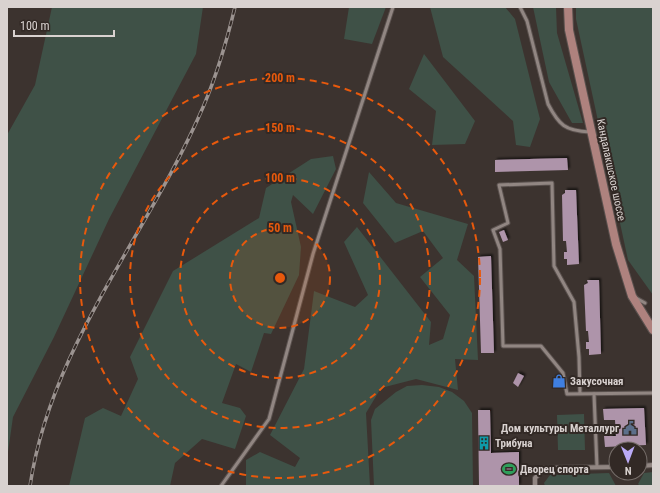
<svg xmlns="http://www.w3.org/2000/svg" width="660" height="493" viewBox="0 0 660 493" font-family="'Roboto Condensed',sans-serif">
	<defs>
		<filter id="shadow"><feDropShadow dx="2" dy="-2" stdDeviation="1" flood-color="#0009"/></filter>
	</defs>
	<rect width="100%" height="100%" fill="#3c332f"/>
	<g fill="#3f5147">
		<path d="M 52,7 L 203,7 L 196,54 L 109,219 L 54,337 L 13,417 L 7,459 L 7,135 L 35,85 Z"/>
		<path d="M 349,7 L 386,7 L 372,44 L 344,39 Z"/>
		<path d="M 430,7 L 505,7 L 515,19 L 540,119 L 530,147 L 516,145 L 513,121 L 443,57 Z"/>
		<path d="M 533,7 L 556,7 L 557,33 L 583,123 L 572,123 L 549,82 Z"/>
		<path d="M 576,7 L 653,7 L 653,295 L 628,260 L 576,19 Z"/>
		<path d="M 424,54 L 475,121 L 465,144 L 432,145 L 436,111 L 409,89 Z"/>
		<path d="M 333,156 L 336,169 L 313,214 L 293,195 L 291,202 L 301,247 L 299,275 L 271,334 L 264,333 L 251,372 L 236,364 L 222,403 L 240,408 L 246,416 L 235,449 L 202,439 L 175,463 L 170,486 L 69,486 L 85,418 L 103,408 L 121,416 L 138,379 L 130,357 L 173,271 L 259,218 L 266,188 L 311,159 Z"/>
		<path d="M 369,172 L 396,203 L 468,224 L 457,260 L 474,276 L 478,360 L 455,359 L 458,390 L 416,379 L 381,388 L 366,413 L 370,486 L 246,486 L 246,460 L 260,452 L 295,467 L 300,458 L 270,435 L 304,369 L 314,291 L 355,307 L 368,295 L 344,242 L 357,227 L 431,322 L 429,345 L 443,339 L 450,315 L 420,277 L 443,258 L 423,231 L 395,243 L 363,203 Z"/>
		<path d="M 422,385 L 439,387 L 452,392 L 464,401 L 472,413 L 473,486 L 374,486 L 371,420 L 375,409 L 396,392 L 407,386 Z"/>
		<path d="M 584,414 L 585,450 L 558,450 L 557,415 Z"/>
		<path d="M 653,472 L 653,485 L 640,486 L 638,484 L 644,473 Z"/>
		<path d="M 609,473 L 616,486 L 545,486 L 544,483 L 550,475 Z"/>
	</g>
	<g fill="#ae94aa" filter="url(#shadow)">
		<path d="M 567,158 L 568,170 L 495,172 L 495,160 Z"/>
		<path d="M 565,190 L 576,190 L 579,264 L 567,265 L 567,259 L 564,259 L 564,252 L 567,252 L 566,241 L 563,241 L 562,195 L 565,193 Z"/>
		<path d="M 504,230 L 508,240 L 503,242 L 499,232 Z"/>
		<path d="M 491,256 L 494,353 L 481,353 L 478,257 Z"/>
		<path d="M 587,280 L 599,280 L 601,354 L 589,355 L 589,349 L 586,349 L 586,342 L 589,342 L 588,331 L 586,331 L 584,285 L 588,283 Z"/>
		<path d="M 518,373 L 524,376 L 518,387 L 513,383 Z"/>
		<path d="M 554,377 L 560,377 L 560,386 L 554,387 Z"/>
		<path d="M 644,408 L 646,445 L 605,447 L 604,436 L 616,436 L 615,420 L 604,420 L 603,409 Z"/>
		<path d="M 478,410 L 490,410 L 491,453 L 519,452 L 519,486 L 479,486 Z"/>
	</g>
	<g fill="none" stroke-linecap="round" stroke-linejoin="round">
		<g stroke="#5a514e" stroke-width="5">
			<g id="service">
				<path d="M 520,7 L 527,21 L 548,104 C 559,125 565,131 590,132"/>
				<path d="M 636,298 L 645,303"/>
				<path d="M 580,394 L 579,357 L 574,302 L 554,266 L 552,183 L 499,185 L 508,223 L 493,230 L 500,249 L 503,346 L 541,346 L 563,373 L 567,394 L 653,393"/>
				<path d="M 594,394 L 597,467"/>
				<path d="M 221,486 L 269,419 L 313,254 L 393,7"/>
			</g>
		</g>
		<g stroke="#5a514e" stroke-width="6">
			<g id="minor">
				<path d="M 640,466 L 653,465"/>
				<path d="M 535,486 L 535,478 L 545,468 L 616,467"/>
			</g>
		</g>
		<g stroke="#5a514e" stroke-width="10">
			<path id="secondary" d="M 568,7 L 569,30 L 616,244 L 632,296 L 653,330"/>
		</g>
		<use href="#service" stroke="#918682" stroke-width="3"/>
		<use href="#minor" stroke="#918682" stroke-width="4"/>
		<use href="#secondary" stroke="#ae827e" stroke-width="8"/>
		<g stroke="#9b9390" stroke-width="3.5">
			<path id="rail" d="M 30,486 C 51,344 149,234 204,105 C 217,74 227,40 235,7"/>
		</g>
		<use href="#rail" stroke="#322925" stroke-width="2" stroke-dasharray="6" stroke-linecap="butt"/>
	</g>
	<circle cx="280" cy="278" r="50" fill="#e8590c" fill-opacity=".12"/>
	<g fill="none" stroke="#e8590c" stroke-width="2" stroke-dasharray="7 5">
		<circle cx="280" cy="278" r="50"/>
		<circle cx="280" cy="278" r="100"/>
		<circle cx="280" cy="278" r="150"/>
		<circle cx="280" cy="278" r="200"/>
	</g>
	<defs>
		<g id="shop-bare" transform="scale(1.08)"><path d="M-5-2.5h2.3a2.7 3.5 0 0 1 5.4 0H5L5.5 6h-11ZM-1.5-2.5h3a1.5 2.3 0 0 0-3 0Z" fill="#3f7fe0" stroke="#322925" stroke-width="2.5" paint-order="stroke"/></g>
		<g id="civic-bare" transform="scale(1.08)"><path d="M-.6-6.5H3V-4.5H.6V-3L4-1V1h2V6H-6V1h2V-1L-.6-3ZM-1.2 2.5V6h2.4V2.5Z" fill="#5c6f8a" stroke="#322925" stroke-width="2.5" paint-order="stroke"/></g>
		<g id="building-bare" transform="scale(1.08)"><path d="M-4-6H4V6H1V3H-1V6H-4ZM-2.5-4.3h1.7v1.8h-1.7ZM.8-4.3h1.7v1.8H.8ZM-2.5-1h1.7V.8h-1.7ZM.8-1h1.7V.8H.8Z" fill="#0f9aa8" stroke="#322925" stroke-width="2.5" paint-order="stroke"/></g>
		<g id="stadium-bare" transform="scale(1.08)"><path d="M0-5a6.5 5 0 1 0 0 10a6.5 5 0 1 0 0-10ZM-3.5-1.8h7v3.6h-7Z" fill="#2e9e5b" stroke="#322925" stroke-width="2.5" paint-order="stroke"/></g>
	</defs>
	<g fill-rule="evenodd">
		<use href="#shop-bare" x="559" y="381"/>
		<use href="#civic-bare" x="630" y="428"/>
		<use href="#building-bare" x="484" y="443"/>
		<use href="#stadium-bare" x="509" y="469"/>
	</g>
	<g text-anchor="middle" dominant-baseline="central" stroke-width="4" stroke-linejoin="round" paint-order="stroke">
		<g font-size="11" fill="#d9d2d0" stroke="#322925">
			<text transform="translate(611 170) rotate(78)">Кандалакшское шоссе</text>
		</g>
		<g font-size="11" font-weight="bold" fill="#d9d2d0" stroke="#322925" text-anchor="start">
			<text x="570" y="381">Закусочная</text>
			<text x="619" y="428" text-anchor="end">Дом культуры Металлург</text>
			<text x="495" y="443">Трибуна</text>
			<text x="520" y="469">Дворец спорта</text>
		</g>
	</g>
	<circle cx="280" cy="278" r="6" fill="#e8590c" stroke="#322925" stroke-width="2"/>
	<g font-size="12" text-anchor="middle" font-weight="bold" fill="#e8590c" stroke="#322925" stroke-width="4" stroke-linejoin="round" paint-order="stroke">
		<text x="280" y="82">200 m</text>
		<text x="280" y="132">150 m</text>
		<text x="280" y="182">100 m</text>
		<text x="280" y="232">50 m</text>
	</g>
	<rect width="660" height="493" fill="none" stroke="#d9d2d0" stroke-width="16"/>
	<g transform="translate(628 461) rotate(179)"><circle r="19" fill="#322925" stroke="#756d69"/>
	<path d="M0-3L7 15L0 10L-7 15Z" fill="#baaaf6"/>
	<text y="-6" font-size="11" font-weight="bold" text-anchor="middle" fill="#d9d2d0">N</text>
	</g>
	<path d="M14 30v6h100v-6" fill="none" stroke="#d9d2d0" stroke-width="2"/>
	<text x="20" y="30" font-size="12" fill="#d9d2d0" stroke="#322925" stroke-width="3" paint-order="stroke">100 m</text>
</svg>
